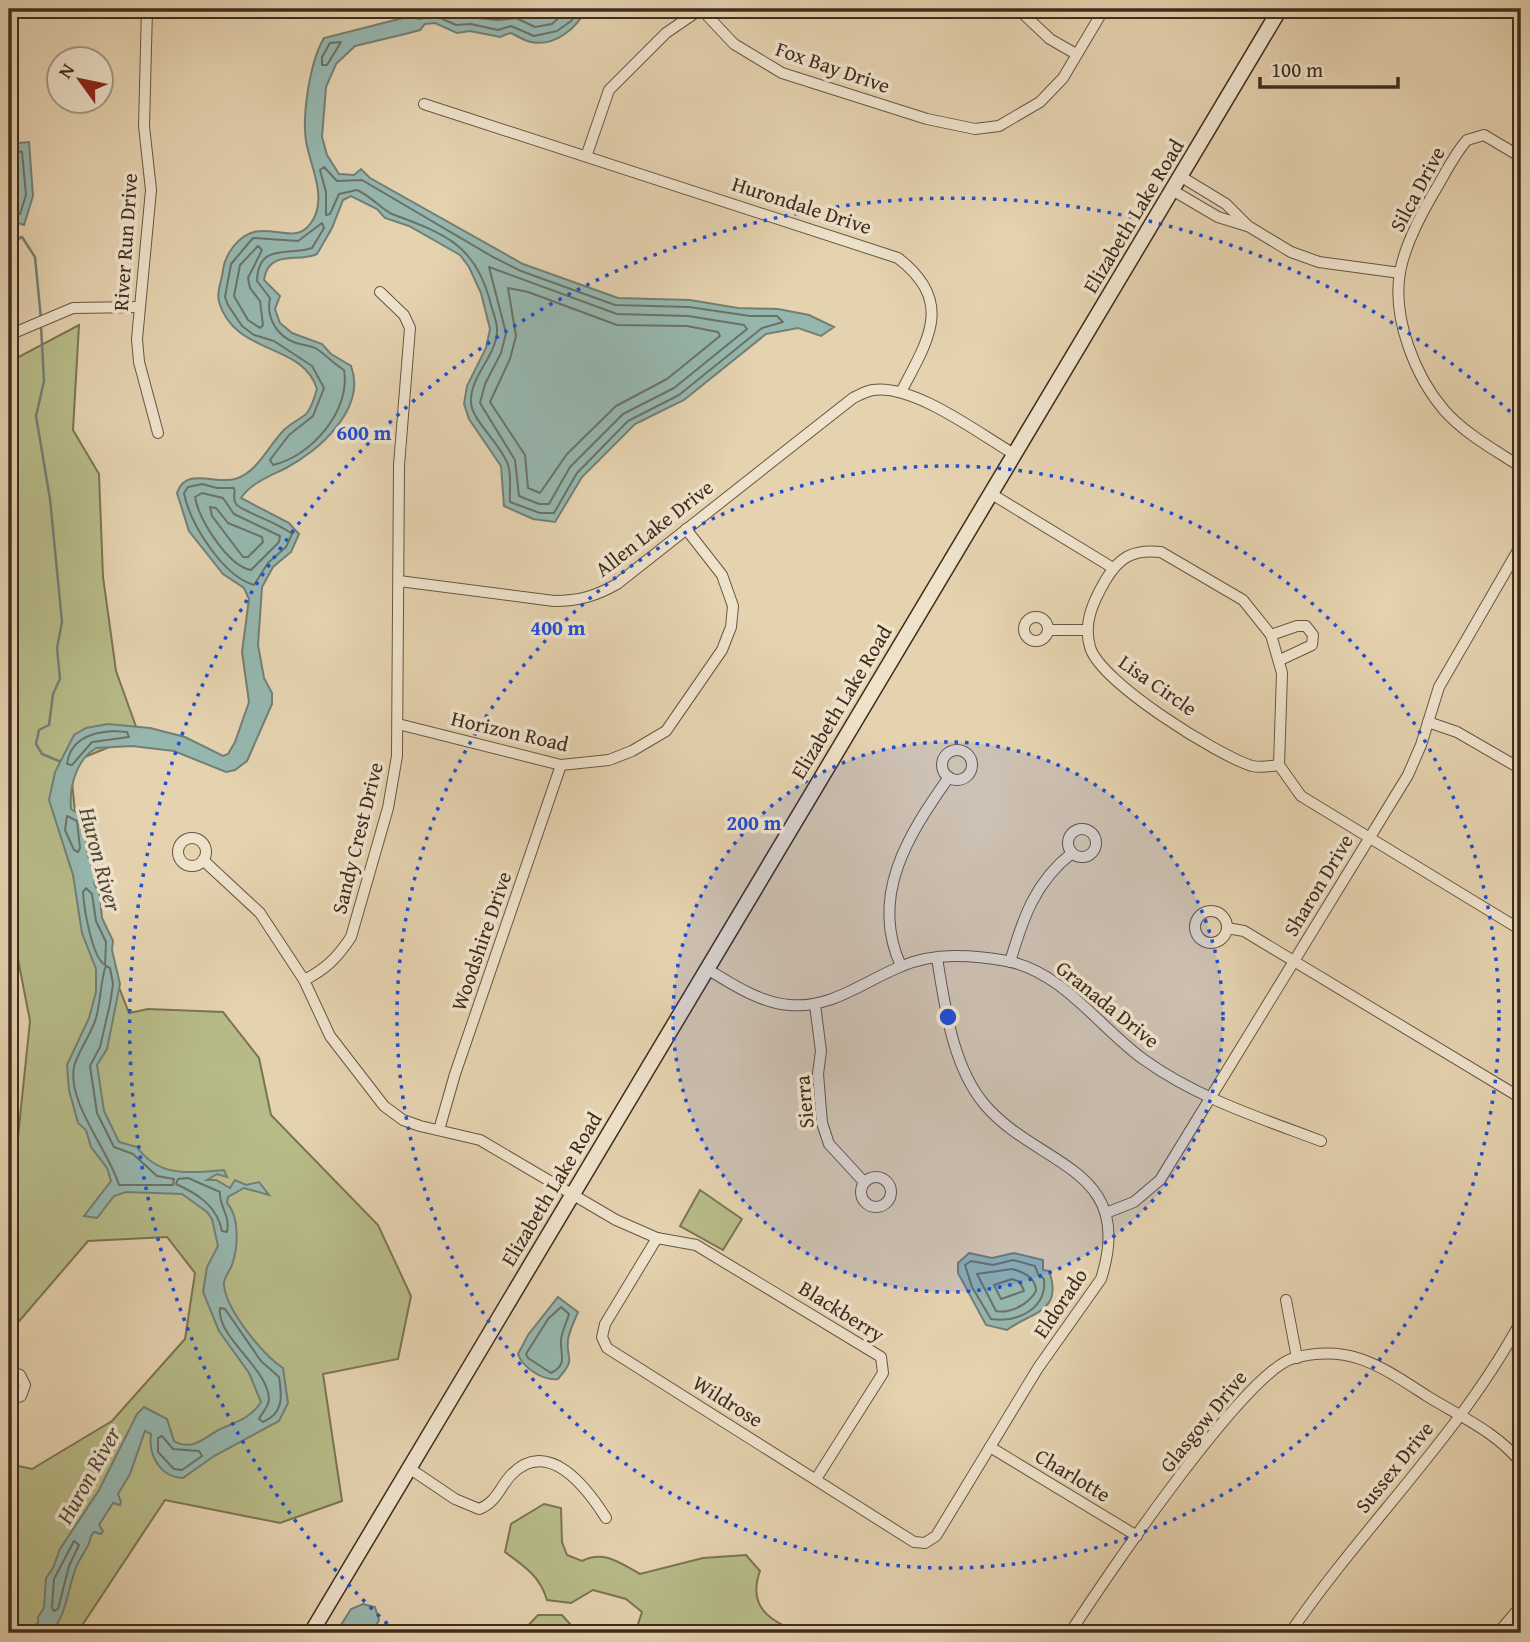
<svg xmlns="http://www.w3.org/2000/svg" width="1530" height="1642" viewBox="0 0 1530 1642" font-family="'Gentium Book Plus',serif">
	<rect width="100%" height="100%" fill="#e5d2af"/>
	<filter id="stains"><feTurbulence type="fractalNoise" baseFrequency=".00286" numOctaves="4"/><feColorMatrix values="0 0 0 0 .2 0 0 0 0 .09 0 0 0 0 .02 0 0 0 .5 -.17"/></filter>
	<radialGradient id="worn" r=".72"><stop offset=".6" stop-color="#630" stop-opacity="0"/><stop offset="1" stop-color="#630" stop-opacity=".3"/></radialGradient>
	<g fill="#b7bb88" stroke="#7b7453" stroke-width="2">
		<path d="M 79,325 L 73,430 L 99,474 L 103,577 L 116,671 L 139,735 L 70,763 L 84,897 L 129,1013 L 148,1009 L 223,1012 L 259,1058 L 271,1115 L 378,1225 L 411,1296 L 398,1359 L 323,1374 L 342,1501 L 280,1523 L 165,1500 L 77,1633 L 9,1633 L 9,1464 L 32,1469 L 112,1421 L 185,1339 L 195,1273 L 167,1237 L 88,1241 L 9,1333 L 9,1156 L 17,1146 L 30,1021 L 9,913 L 9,362 Z"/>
		<path d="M 700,1190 L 742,1219 L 723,1250 L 680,1226 Z"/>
		<path d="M 544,1504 L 561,1508 L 562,1542 L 567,1555 L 582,1561 C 604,1550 620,1563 640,1574 L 703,1558 L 746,1555 L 760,1571 C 747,1607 770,1622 802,1633 L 628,1633 L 637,1627 L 642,1612 L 626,1599 L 593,1590 L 571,1603 L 547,1600 C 540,1576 524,1566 505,1552 L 511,1524 Z"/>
		<path d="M 538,1615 L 562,1615 L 578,1633 L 521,1633 Z"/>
	</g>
	<g fill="#96b7af" stroke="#737f75" stroke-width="2">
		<path d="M 411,9 L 586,9 C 577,28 555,47 531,42 C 524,41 517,35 510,33 L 500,37 L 470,31 L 457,33 L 435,23 L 425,24 L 420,30 L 405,34 L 355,46 L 336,64 L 326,87 L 322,137 L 327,155 L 339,174 L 354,175 L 361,169 L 370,178 L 523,264 L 618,298 L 690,300 L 738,308 L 778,309 L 809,315 L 834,327 L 821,336 L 798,328 L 766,334 L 684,400 L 635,424 L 582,477 L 555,522 L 533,519 L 504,506 L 501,466 L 469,419 L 464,404 L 467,386 L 486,348 L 490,329 L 481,293 L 469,267 L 460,255 L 409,226 L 385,218 L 377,209 L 351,196 L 343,200 L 332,228 L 317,254 C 297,263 268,249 264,280 L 280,296 L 275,309 L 280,323 L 292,333 L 322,344 L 331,354 L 351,366 C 367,408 319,451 286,468 C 270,476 251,483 241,498 L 289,523 L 299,534 L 291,552 L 273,567 L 262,587 L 258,645 L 264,678 L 272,693 L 272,704 L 247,761 L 235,770 L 226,772 L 174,751 L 132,746 L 96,748 C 76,760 69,787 71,809 L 83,817 L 88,856 L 100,869 L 94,883 L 100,896 L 102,918 L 113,941 L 112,950 L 120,984 L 107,1049 L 97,1065 L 104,1111 L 119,1142 L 137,1147 C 159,1178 191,1173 224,1170 L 227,1177 L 217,1174 L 207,1180 L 216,1180 L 230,1188 L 235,1180 L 246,1185 L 259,1182 L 269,1195 L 244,1188 L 228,1197 L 227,1203 C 240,1217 238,1248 232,1265 C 229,1272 223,1279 224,1285 C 226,1310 264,1356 283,1368 L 288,1403 L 279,1421 L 214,1456 L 183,1478 C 160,1477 148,1455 151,1434 L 145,1431 L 130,1474 L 118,1494 L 121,1502 L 120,1505 L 113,1503 L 99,1525 L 103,1531 L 101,1534 L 94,1532 L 91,1536 C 90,1546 81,1556 77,1565 C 67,1589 68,1612 51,1633 L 13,1633 L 17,1629 L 29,1629 L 38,1623 L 38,1617 L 44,1608 L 46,1578 L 53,1568 L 60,1549 L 99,1490 L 137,1414 L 144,1407 L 167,1419 L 174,1441 C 195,1453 206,1434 225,1427 C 240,1421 252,1416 261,1402 L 249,1373 L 219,1331 L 203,1292 L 207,1267 L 218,1246 L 212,1219 L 207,1212 L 182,1194 L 126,1192 L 114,1196 L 97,1218 L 84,1216 L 111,1181 L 107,1168 L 91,1147 L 86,1130 L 78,1123 L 69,1090 L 67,1065 L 89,1018 L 96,992 L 96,969 L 82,933 L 73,875 L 49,800 L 55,772 L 74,735 L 86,728 L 108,724 L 150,728 L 185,737 L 223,756 L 228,754 L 235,742 L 249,702 L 242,652 L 249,599 L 244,588 L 223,574 L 189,531 L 177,493 C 186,466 216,485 235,479 C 258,472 268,446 284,430 C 291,423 299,420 306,414 C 311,409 315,396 317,389 C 303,342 235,356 219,302 C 216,291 222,281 223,270 C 224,261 227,255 233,247 C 263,209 295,255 314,218 C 326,194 310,165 306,141 C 302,115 310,61 324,38 L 403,18 Z"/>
		<path d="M 29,142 L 33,196 L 24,225 L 9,220 L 9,144 Z"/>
		<path d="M 969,1253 L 992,1258 L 1014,1253 L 1043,1260 L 1043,1270 L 1049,1271 C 1064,1313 1030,1312 1007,1330 L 986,1325 L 958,1273 L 958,1263 Z"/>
		<path d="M 558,1297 L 578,1312 C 574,1321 570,1330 568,1339 C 565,1361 578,1356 558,1379 C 543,1381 523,1368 518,1354 L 528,1335 Z"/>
		<path d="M 363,1604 L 375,1607 L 379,1620 L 372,1633 L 336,1633 L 351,1609 Z"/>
	</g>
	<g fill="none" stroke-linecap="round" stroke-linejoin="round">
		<g stroke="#6a7266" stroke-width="2">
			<path d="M 416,9 L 418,19 L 436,16 L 456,25 L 471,24 L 498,30 L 511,26 L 534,36 L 557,31 L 571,21 L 579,9"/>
			<path d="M 444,9 L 458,16 L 498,20 L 516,18 L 535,27 L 552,24 L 568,9"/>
			<path d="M 341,42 L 327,65 L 322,65 L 322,57 L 330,43 Z"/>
			<path d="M 9,150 L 22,152 L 26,195 L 20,214 L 9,214"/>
			<path d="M 324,167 L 337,181 L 362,180 L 493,257 L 521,271 L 615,305 L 689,307 L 750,316 L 777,316 L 783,322 L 762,328 L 679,395 L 628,421 L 577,473 L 554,513 L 540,513 L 510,502 C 509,490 512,477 508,465 C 502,445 471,420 471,402 C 470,376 495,358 497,332 C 498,322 492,311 490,301 C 475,244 443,233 392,214 C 384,211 371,196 357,190 L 339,194 L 330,214 L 326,215 L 326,192 L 320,170 Z"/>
			<path d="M 322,223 L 324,228 L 312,248 C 290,256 258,242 257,281 L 270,298 C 266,317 276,336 296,343 C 302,345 311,345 317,349 C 327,356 334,364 344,370 C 351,410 312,456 273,465 L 270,460 L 289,435 L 313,416 L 324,388 L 312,366 L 274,341 L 254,335 L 242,326 L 228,305 L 225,297 L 231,264 L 253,238 L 298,241 Z"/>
			<path d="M 258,246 L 262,250 L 248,278 L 250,288 L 260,301 L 263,325 L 260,328 L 248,320 L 234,296 L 240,265 Z"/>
			<path d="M 489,267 L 617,314 L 688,316 L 744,325 L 747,329 L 674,388 L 623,414 L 570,467 L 549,504 L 539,504 L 519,496 L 515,460 L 480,403 L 485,384 L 501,353 L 506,333 Z"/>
			<path d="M 508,288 L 528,292 L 617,325 L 687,326 L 718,332 L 720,336 L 667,379 L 616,406 L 567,454 L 540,493 L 528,488 L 525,455 L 490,402 L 510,359 L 516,336 Z"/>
			<path d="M 202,484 L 217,488 L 234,488 C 236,493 232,499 236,504 C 241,511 279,523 292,534 L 286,547 L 268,563 L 254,585 C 223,576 190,524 184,493 L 188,487 Z"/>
			<path d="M 202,493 L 223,498 L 234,514 L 280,536 L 279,542 L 251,570 C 228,566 199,520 195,497 Z"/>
			<path d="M 210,507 L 216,508 L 228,523 L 262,537 L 263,542 L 248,557 L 243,557 L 212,516 Z"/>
			<path d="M 114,731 L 127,732 L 129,737 L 92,742 L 72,765 L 67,764 C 70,739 92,732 114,731 Z"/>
			<path d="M 67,816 L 77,821 L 80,848 L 78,852 L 74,850 L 65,830 Z"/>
			<path d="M 86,888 L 92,894 L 96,921 L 106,942 L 105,965 C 92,957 84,909 83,892 Z"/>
			<path d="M 106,966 L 110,968 L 113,984 L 110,1004 L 100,1047 L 90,1066 L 97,1113 L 114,1147 L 133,1154 L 157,1176 L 174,1179 L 173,1185 L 119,1185 C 109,1151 67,1103 74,1067 C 76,1055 92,1033 96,1018 C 100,1005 102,972 106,966 Z"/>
			<path d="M 188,1178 L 220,1192 C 219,1207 231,1216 227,1232 L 222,1231 C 217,1206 198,1194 176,1184 L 178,1179 Z"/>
			<path d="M 1013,1260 L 1035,1266 L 1038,1274 L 1044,1279 C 1047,1309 1017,1323 991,1319 L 972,1287 L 965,1265 L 971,1261 L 993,1265 Z"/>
			<path d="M 1012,1269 C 1024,1272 1036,1278 1036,1291 C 1029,1304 1010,1314 996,1311 L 977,1274 Z"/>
			<path d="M 1012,1279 L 1020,1282 L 1024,1291 L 1001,1299 L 994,1285 Z"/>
			<path d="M 561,1307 L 569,1314 C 567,1322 560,1334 561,1343 C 561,1357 567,1365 551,1373 L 528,1358 L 526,1354 L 548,1319 Z"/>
			<path d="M 220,1308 L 225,1309 L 261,1361 L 279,1377 C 282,1396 284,1413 263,1422 L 259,1419 C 262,1413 269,1406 269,1399 C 268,1368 216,1337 220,1308 Z"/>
			<path d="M 162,1436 L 173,1449 L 199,1451 L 202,1456 L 182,1470 L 174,1469 L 158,1452 L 158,1438 Z"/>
			<path d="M 74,1541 L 79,1545 L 69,1566 L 58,1609 L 54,1611 L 52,1608 L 54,1579 Z"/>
		</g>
		<g stroke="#737f75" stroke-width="2.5">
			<path d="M 9,243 L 22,237 L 35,257 L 41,319"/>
			<path d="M 41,326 L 44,381 L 36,416 L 50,499 L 62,622 L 57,648 L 60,679 L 53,694 L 49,725 L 39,730 L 36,744 L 42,754 L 59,761"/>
		</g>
		<g stroke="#685642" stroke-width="12">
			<g id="street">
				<path d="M 147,9 L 144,126 L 151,190 L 137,339 L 139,362 L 158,433"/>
				<path d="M 701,9 L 734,44 L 782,73 L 927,119 L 975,129 L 999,126 L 1040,102 L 1063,78 L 1104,9"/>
				<path d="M 1018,9 L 1050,39 L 1076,54"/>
				<path d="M 424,104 L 898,258 C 955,302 928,340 901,392"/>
				<path d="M 587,154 L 609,90 L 666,33 L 701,9"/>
				<path d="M 1521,157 L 1484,135 L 1467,140 C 1453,156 1444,176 1433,194 C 1419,218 1405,245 1400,272 C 1392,318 1415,376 1444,410 C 1465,434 1495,450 1521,467"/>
				<path d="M 1180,176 L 1226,204 L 1248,226 L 1291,252 L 1319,262 L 1400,273"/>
				<path d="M 1172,190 L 1218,217 L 1247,226"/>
				<path d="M 9,335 L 73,308 L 139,307"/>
				<path d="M 990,493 L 1113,568"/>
				<path d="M 399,581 L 554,601 C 579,601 596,596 617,584 L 853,398 C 859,395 866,391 873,390 C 914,384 978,433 1014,454"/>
				<circle cx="1036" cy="629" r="12"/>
				<path d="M 1048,630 L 1087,630"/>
				<path d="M 1271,635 L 1297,626 L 1306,626 L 1313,635 L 1312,645 L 1280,660"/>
				<path d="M 1428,722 L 1457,732 L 1521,769"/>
				<path d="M 398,724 L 561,765 L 609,760 L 632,751 L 666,731 L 722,650 L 731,627 L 733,606 L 722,575 L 686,529"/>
				<circle cx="957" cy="765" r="15"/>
				<path d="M 1279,765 C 1270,766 1261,768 1252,766 C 1217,755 1100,682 1090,647 C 1083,623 1093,602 1105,581 C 1119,557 1133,549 1161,552 L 1243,600 L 1271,635 L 1282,673 L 1279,765 L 1301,796 L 1521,930"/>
				<circle cx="1082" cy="843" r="14"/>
				<circle cx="192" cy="852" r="14"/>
				<path d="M 203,860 L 260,913 L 304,980 L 330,1036 L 384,1106 L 403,1120 L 420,1126 L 480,1140 L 616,1220 L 657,1238 L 696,1245 L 881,1357 L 883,1373 L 816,1479"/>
				<circle cx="1211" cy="927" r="16"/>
				<path d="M 1227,928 L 1244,931 L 1521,1098"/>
				<path d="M 1010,962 C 1023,918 1035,882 1072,853"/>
				<path d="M 901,966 C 869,896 908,835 949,777"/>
				<path d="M 707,969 C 732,984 758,1002 789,1005 C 832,1009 864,981 902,966 C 935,952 973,955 1007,961 C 1063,972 1099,1027 1143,1059 C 1197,1098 1260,1118 1321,1141"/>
				<path d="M 304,980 C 325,970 338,957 351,937 L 388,808 L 397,756 L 399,465 L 410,328 L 404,315 L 380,292"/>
				<path d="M 815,1005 L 821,1051 L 818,1074 L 822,1123 L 829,1144 L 864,1182"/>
				<path d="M 439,1130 L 455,1074 L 561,765"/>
				<circle cx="876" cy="1192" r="15"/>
				<path d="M 1106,1213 L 1134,1202 L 1160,1180 L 1408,775 L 1421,745 L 1439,687 L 1521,545"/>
				<path d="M 657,1238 L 605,1324 L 602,1337 L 607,1348 L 914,1542 L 925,1543 L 936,1536 L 1038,1368 L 1101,1279 C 1137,1167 1038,1167 985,1105 C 952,1066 945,1006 937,958"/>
				<path d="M 1286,1300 L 1297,1358"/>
				<path d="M 9,1371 L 20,1375 L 25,1385 L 21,1396 L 9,1400"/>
				<path d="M 990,1447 L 1137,1536"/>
				<path d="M 409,1468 L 455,1499 L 479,1509 C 496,1503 500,1487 511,1475 C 548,1436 587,1488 606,1518"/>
				<path d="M 1070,1633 C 1102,1583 1245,1371 1294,1358 C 1350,1343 1382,1367 1427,1396 C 1459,1416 1497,1432 1521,1463"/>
				<path d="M 1290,1633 C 1363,1526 1459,1436 1521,1321"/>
				<path d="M 1498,1633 L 1521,1606"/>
			</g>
		</g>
		<g stroke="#3f2c1e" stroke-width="17">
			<path id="secondary" d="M 311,1633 L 1280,9"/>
		</g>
		<use href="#street" stroke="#eee2cb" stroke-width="10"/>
		<use href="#secondary" stroke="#eee2cb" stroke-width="14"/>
	</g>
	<circle cx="948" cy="1017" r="275" fill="#1d4ed8" fill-opacity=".12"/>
	<g fill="none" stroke="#1d4ed8" stroke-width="3.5" stroke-dasharray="3.5 7">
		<circle cx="948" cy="1017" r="275"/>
		<circle cx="948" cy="1017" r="551"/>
		<path d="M395 1631A826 826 0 1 1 1517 418"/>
	</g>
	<g text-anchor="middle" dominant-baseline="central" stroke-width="7" stroke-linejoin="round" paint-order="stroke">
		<g font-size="21" fill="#3f2c1e" stroke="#eee2cb">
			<text transform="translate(833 67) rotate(19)">Fox Bay Drive</text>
			<text transform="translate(1417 189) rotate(-62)">Silca Drive</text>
			<text transform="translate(802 205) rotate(18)">Hurondale Drive</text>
			<text transform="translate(1133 216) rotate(-59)">Elizabeth Lake Road</text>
			<text transform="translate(125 242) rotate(-86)">River Run Drive</text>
			<text transform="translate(654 528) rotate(-38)">Allen Lake Drive</text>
			<text transform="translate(1158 685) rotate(35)">Lisa Circle</text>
			<text transform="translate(841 702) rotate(-59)">Elizabeth Lake Road</text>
			<text transform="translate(510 731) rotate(13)">Horizon Road</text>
			<text transform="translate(357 838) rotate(-76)">Sandy Crest Drive</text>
			<text transform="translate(1318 885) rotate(-59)">Sharon Drive</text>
			<text transform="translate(481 941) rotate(-71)">Woodshire Drive</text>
			<text transform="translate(1108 1004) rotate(39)">Granada Drive</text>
			<text transform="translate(804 1102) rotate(-95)">Sierra</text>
			<text transform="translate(551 1189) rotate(-59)">Elizabeth Lake Road</text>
			<text transform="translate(1060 1303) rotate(-56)">Eldorado</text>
			<text transform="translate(842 1311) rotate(32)">Blackberry</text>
			<text transform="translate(728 1401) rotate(32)">Wildrose</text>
			<text transform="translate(1203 1421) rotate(-51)">Glasgow Drive</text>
			<text transform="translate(1394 1467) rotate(-51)">Sussex Drive</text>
			<text transform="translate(1073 1475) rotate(31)">Charlotte</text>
		</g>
		<g font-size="23" font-style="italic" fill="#50483b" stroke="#eee2cb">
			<text transform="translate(101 859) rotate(75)">Huron River</text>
			<text transform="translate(88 1475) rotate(-61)">Huron River</text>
		</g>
	</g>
	<circle cx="948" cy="1017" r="10" fill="#1d4ed8" stroke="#eee2cb" stroke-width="3.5"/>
	<g font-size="21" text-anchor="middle" font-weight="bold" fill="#1d4ed8" stroke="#eee2cb" stroke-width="7" stroke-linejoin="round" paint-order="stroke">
		<text x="364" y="440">600 m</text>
		<text x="558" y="635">400 m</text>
		<text x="754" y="830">200 m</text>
	</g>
	<rect width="1530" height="1642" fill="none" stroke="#e5d2af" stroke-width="35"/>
	<rect x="10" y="10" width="1509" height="1621" fill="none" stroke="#3f2c1e" stroke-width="3.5"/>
	<rect x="18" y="18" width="1495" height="1607" fill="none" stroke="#3f2c1e" stroke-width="2"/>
	<g transform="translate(80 80) rotate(303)"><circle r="33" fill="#eee2cb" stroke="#a89986" stroke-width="2"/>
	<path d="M0-5L12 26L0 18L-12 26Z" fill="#8f2418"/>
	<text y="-10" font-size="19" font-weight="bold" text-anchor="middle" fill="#3f2c1e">N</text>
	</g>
	<path d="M1260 77v10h138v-10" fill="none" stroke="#3f2c1e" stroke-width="3.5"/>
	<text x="1271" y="77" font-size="21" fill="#3f2c1e" stroke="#eee2cb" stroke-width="5" paint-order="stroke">100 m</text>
	<rect width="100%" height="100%" filter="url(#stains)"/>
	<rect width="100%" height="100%" fill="url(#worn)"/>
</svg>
